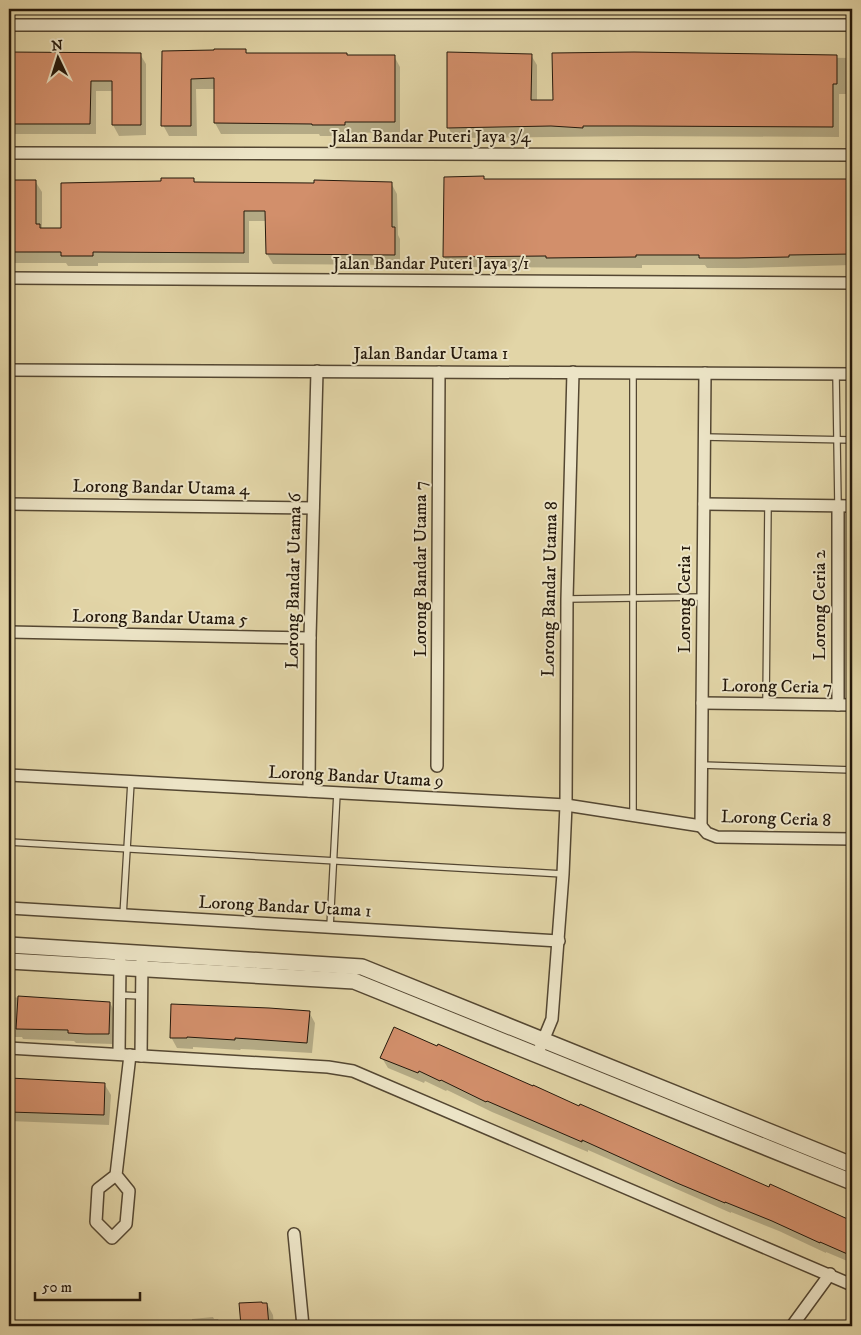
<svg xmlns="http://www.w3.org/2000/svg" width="861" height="1335" viewBox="0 0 861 1335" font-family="'IM FELL DW Pica',serif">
	<rect width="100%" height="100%" fill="#e2d5a7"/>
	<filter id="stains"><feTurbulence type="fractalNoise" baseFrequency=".004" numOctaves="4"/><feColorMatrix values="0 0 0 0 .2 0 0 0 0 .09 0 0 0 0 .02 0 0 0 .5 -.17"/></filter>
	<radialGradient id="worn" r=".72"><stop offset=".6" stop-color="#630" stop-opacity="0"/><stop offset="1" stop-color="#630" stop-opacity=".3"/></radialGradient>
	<g fill="#0003">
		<path d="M 236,9 L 354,9 L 354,10 L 302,10 Z"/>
		<path d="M 560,9 L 795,9 L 795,10 L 610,12 L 608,9 Z"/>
		<path d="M 245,50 L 247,54 L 394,56 L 400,67 L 400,132 L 350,133 L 350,136 L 320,136 L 319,134 L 221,134 L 215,123 L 215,89 L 196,89 L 197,136 L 169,136 L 163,125 L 163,52 Z"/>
		<path d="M 9,53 L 140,54 L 146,64 L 146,135 L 119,136 L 113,125 L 113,91 L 96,91 L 96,134 L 9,134 Z"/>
		<path d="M 531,55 L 537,65 L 537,101 L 554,101 L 784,57 L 852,58 L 852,94 L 839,94 L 839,137 L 639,136 L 454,138 L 448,127 Z"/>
		<path d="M 851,179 L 852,179 L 852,265 L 746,268 L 707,268 L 705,265 L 642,265 L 642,268 L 450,267 L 444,257 L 485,180 L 851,181 Z"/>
		<path d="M 193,180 L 195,183 L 391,183 L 397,194 L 398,235 L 400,239 L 400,265 L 273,264 L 267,254 L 267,221 L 249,221 L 249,263 L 98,263 L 98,266 L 68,266 L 66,263 L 15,263 L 9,252 L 9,182 L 35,181 L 42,192 L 42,229 L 62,229 L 163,182 Z"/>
		<path d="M 9,997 L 110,1003 L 116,1014 L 114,1044 L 76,1043 L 74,1041 L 23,1039 L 22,1037 L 9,1037 Z"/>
		<path d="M 309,1012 L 315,1023 L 312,1053 L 241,1049 L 240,1050 L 193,1047 L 193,1049 L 177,1048 L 171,1037 Z"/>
		<path d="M 382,1058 L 769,1188 L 770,1186 L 852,1223 L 852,1263 L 826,1252 L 826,1253 L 779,1231 L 731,1212 L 731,1213 L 588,1150 L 588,1152 L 492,1112 L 447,1090 L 446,1091 L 425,1081 L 424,1083 L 388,1068 Z"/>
		<path d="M 9,1079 L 105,1085 L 111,1095 L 109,1125 L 9,1121 Z"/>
		<path d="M 240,1304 L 267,1304 L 273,1315 L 274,1326 L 242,1326 Z"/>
		<path d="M 213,1317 L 214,1319 L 218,1319 L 222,1326 L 218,1325 L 218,1326 L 144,1326 L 144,1323 L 192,1321 L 192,1319 Z"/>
	</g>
	<g fill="#d28f6b" stroke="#24180b">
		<path d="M 214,49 L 246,49 L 246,53 L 347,53 L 347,55 L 395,55 L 395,122 L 345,122 L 345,125 L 312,125 L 312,124 L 214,123 L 214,78 L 191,79 L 191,126 L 161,126 L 162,51 L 214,50 Z"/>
		<path d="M 9,52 L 141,53 L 141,125 L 112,125 L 112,81 L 91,81 L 90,124 L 9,124 Z"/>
		<path d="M 447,52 L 532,54 L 531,100 L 553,100 L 552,53 L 634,52 L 837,55 L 837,84 L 833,84 L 833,127 L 632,126 L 583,126 L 583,128 L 551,126 L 447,128 Z"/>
		<path d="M 484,176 L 484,179 L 852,179 L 852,254 L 789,255 L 789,257 L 739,258 L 699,258 L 699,255 L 636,255 L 636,257 L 546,258 L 546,256 L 443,257 L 444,177 Z"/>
		<path d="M 161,178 L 194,178 L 194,182 L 314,183 L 314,180 L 392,182 L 392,227 L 395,227 L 395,255 L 266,254 L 265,211 L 244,211 L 244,253 L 93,252 L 93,256 L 61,256 L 61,252 L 9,252 L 9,180 L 36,180 L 36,224 L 40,224 L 40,228 L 61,228 L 61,183 L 161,181 Z"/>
		<path d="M 18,996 L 110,1002 L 109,1034 L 86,1034 L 68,1033 L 68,1030 L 16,1029 Z"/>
		<path d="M 171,1004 L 269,1008 L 310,1011 L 307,1043 L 235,1038 L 235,1040 L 187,1037 L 187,1038 L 170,1038 Z"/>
		<path d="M 394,1027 L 437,1046 L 438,1044 L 533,1086 L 533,1085 L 579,1106 L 580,1104 L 769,1187 L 770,1184 L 852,1221 L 852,1256 L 820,1242 L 820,1243 L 772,1221 L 725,1202 L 725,1203 L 677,1183 L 582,1140 L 582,1142 L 487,1101 L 486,1102 L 441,1080 L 440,1081 L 419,1071 L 418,1073 L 380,1058 Z"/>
		<path d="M 10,1078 L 105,1083 L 104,1115 L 9,1112 Z"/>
		<path d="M 262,1302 L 262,1303 L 267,1303 L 269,1326 L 241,1326 L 239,1303 Z"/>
	</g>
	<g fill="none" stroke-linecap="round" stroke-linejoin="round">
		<g stroke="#544732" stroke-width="8">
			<g id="service">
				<path d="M 836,374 L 838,506"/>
				<path d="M 704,437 L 852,440"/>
				<path d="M 567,599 L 703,597"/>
				<path d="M 766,704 L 768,505"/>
				<path d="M 701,765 L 852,770"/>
				<path d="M 633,815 L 633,373"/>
				<path d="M 9,842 L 563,874"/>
				<path d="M 123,916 L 131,782"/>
				<path d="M 330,927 L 337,793"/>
				<path d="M 120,995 L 141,996"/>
			</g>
		</g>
		<g stroke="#544732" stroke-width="14">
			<g id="minor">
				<path d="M 9,25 L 852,25"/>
				<path d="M 9,153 L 852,155"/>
				<path d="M 9,278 L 852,283"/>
				<path d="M 9,370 L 852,374"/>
				<path d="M 9,504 L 313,508"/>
				<path d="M 704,504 L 852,506"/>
				<path d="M 9,632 L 310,638"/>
				<path d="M 702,703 L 852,705"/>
				<path d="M 838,705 L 838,506"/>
				<path d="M 437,766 L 439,372"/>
				<path d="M 9,775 L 566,805 L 701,826"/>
				<path d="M 309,791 L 310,638 L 317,371"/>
				<path d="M 701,826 L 705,373"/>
				<path d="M 701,826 L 707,833 L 717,837 L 852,839"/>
				<path d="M 9,908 L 559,941"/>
				<path d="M 9,1048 L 328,1067 L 353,1071 L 852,1285"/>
				<path d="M 540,1048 L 552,1019 L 563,874 L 566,805 L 567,599 L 573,372"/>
				<path d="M 119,1054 L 120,961"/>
				<path d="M 141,1056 L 142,961"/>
				<path d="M 116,1175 L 98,1189 L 96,1222 L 112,1238 L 126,1224 L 129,1191 L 116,1175 L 130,1055"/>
				<path d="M 294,1234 L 303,1326"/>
				<path d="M 792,1326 L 830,1274"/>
			</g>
		</g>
		<g stroke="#544732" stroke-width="18">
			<g id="tertiary">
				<path d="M 9,945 L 362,967 L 852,1165"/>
				<path d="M 9,961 L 354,981 L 852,1182"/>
			</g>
		</g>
		<use href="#service" stroke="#ece4c6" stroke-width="5.5"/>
		<use href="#minor" stroke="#ece4c6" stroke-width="11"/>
		<use href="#tertiary" stroke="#ece4c6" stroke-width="15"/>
	</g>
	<g text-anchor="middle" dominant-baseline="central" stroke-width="4" stroke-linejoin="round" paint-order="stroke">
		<g font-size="18" fill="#24180b" stroke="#ece4c6">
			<text x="431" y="137">Jalan Bandar Puteri Jaya 3/4</text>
			<text x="431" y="264">Jalan Bandar Puteri Jaya 3/1</text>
			<text x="431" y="354">Jalan Bandar Utama 1</text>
			<text transform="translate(161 488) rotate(1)">Lorong Bandar Utama 4</text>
			<text transform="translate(421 569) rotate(-90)">Lorong Bandar Utama 7</text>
			<text transform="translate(294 581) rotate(-89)">Lorong Bandar Utama 6</text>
			<text transform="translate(550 589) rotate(-89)">Lorong Bandar Utama 8</text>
			<text transform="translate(685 599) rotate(-90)">Lorong Ceria 1</text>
			<text transform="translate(820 605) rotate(-90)">Lorong Ceria 2</text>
			<text transform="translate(160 618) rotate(1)">Lorong Bandar Utama 5</text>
			<text transform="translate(777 687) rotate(1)">Lorong Ceria 7</text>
			<text transform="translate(356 777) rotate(3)">Lorong Bandar Utama 9</text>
			<text transform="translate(776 819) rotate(2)">Lorong Ceria 8</text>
			<text transform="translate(285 907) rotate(3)">Lorong Bandar Utama 1</text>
		</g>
	</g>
	<rect width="861" height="1335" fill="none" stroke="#e2d5a7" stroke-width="30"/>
	<rect x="10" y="10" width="841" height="1315" fill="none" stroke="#24180b" stroke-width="2.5"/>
	<rect x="15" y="15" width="831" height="1305" fill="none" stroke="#24180b"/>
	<g transform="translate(58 58) rotate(356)" stroke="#ece4c6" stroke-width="4" paint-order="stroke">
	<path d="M0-4L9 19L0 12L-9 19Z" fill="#24180b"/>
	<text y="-8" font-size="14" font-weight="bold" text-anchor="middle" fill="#24180b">N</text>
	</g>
	<path d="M35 1292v8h105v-8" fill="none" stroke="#24180b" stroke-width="2.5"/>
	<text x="42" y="1292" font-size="15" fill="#24180b" stroke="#ece4c6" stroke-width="4" paint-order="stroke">50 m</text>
	<rect width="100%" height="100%" filter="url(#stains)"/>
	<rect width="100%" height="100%" fill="url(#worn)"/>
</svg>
